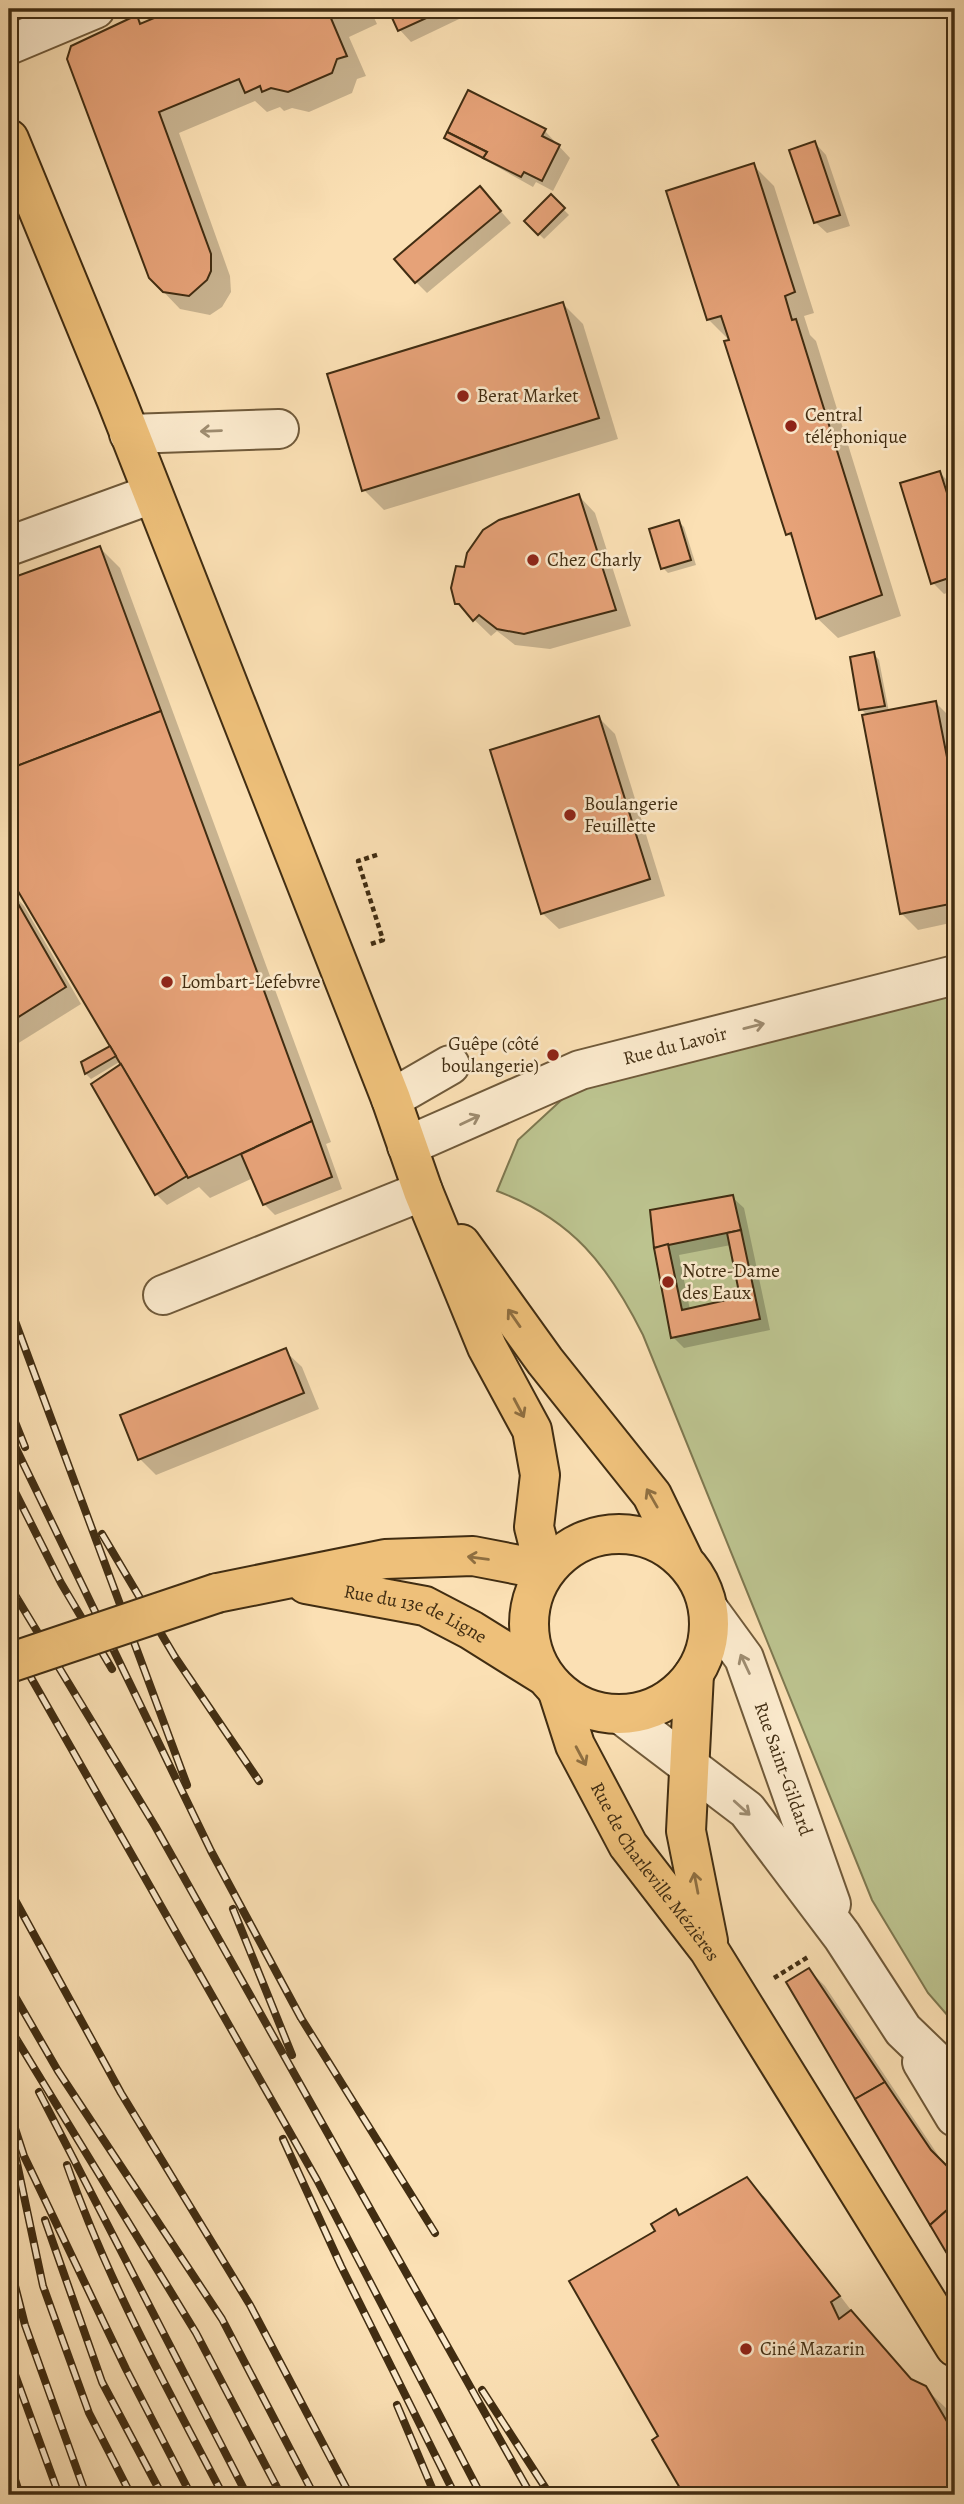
<svg xmlns="http://www.w3.org/2000/svg" width="964" height="2504" viewBox="0 0 964 2504" font-family="Alegreya,serif">
	<rect width="100%" height="100%" fill="#fbe0b4"/>
	<filter id="stains"><feTurbulence type="fractalNoise" baseFrequency=".00286" numOctaves="4"/><feColorMatrix values="0 0 0 0 .2 0 0 0 0 .09 0 0 0 0 .02 0 0 0 .5 -.17"/></filter>
	<radialGradient id="worn" r=".72"><stop offset=".6" stop-color="#630" stop-opacity="0"/><stop offset="1" stop-color="#630" stop-opacity=".3"/></radialGradient>
	<path fill="#bcc38f" stroke="#7e7850" stroke-width="2" d="M 955,988 L 955,2024 L 928,1993 L 872,1900 L 643,1335 C 608,1265 572,1219 497,1191 L 518,1140 L 569,1093 Z"/>
	<g fill="#0003" fill-rule="evenodd">
		<path d="M 22,9 L 106,9 L 64,27 Z"/>
		<path d="M 158,9 L 370,9 L 377,24 L 349,37 L 366,76 L 357,79 L 352,93 L 309,112 L 292,108 L 284,111 L 280,107 L 267,112 L 255,101 L 179,133 L 230,276 L 231,292 L 222,307 L 210,315 L 180,309 L 159,287 L 136,17 L 144,24 L 161,16 Z"/>
		<path d="M 390,9 L 480,9 L 411,42 L 400,30 Z"/>
		<path d="M 469,93 L 545,131 L 570,158 L 553,191 L 536,182 L 533,187 L 446,138 Z"/>
		<path d="M 815,143 L 826,155 L 850,226 L 827,233 L 815,222 Z"/>
		<path d="M 753,165 L 774,186 L 814,313 L 804,316 L 810,335 L 816,341 L 901,616 L 838,638 L 817,618 L 795,541 L 788,534 L 730,341 L 708,319 Z"/>
		<path d="M 551,197 L 569,215 L 544,239 L 526,221 Z"/>
		<path d="M 491,200 L 511,223 L 427,293 L 416,282 Z"/>
		<path d="M 563,304 L 583,324 L 618,439 L 384,510 L 364,490 Z"/>
		<path d="M 940,473 L 951,484 L 955,497 L 955,590 L 944,594 L 933,583 Z"/>
		<path d="M 579,496 L 595,513 L 631,626 L 550,649 L 515,645 L 497,631 L 491,636 L 457,603 L 465,569 Z"/>
		<path d="M 679,522 L 684,527 L 696,565 L 668,573 L 663,568 Z"/>
		<path d="M 100,548 L 120,568 L 331,1142 L 326,1144 L 342,1189 L 275,1215 L 264,1204 L 253,1178 L 210,1198 L 199,1187 L 167,1205 L 156,1194 L 123,1065 L 121,1061 L 91,1079 L 86,1074 L 83,1063 L 112,1047 L 9,872 L 9,581 Z"/>
		<path d="M 874,654 L 879,660 L 889,712 L 936,703 L 952,719 L 955,735 L 955,922 L 918,930 L 901,913 L 868,716 L 861,709 Z"/>
		<path d="M 599,718 L 615,734 L 665,896 L 559,929 L 542,913 Z"/>
		<path d="M 9,890 L 24,906 L 81,1004 L 9,1049 Z"/>
		<path d="M 732,1197 L 744,1208 L 770,1330 L 684,1348 L 673,1337 L 653,1239 L 652,1211 ZM 731,1245 L 742,1298 L 690,1310 L 679,1255 Z"/>
		<path d="M 285,1351 L 302,1367 L 319,1409 L 156,1475 L 140,1459 Z"/>
		<path d="M 809,1970 L 825,1986 L 946,2167 L 955,2176 L 955,2259 L 947,2250 Z"/>
		<path d="M 747,2179 L 767,2200 L 857,2318 L 915,2383 L 925,2388 L 947,2409 L 955,2424 L 955,2495 L 686,2495 L 654,2441 L 660,2437 L 657,2232 L 676,2211 L 681,2217 Z"/>
	</g>
	<g fill="#e6a278" stroke="#412d12" stroke-width="2">
		<path d="M 156,9 L 347,9 L 330,16 L 347,56 L 337,59 L 332,73 L 288,92 L 271,88 L 262,92 L 260,86 L 245,93 L 239,79 L 159,112 L 211,254 L 211,271 L 207,280 L 189,296 L 163,292 L 149,278 L 67,59 L 71,46 L 137,15 L 140,24 L 159,16 Z"/>
		<path d="M 388,9 L 446,9 L 398,31 Z"/>
		<path d="M 468,90 L 546,129 L 542,136 L 560,145 L 542,181 L 524,172 L 521,177 L 483,158 L 487,152 L 447,132 Z"/>
		<path d="M 447,132 L 487,152 L 483,158 L 444,138 Z"/>
		<path d="M 815,141 L 840,215 L 814,223 L 789,150 Z"/>
		<path d="M 754,163 L 795,292 L 785,296 L 792,320 L 796,319 L 882,595 L 816,619 L 791,533 L 786,535 L 724,341 L 729,340 L 721,316 L 707,320 L 666,191 Z"/>
		<path d="M 480,186 L 501,211 L 415,283 L 394,259 Z"/>
		<path d="M 551,194 L 565,208 L 538,235 L 524,221 Z"/>
		<path d="M 563,302 L 599,418 L 362,491 L 327,374 Z"/>
		<path d="M 940,471 L 955,518 L 955,576 L 931,584 L 900,483 Z"/>
		<path d="M 579,494 L 616,610 L 524,634 L 497,629 L 479,615 L 473,621 L 459,604 L 455,604 L 451,588 L 456,566 L 464,567 L 467,553 L 483,530 L 499,520 Z"/>
		<path d="M 679,520 L 691,560 L 661,569 L 649,529 Z"/>
		<path d="M 100,546 L 161,711 L 9,769 L 9,579 Z"/>
		<path d="M 874,652 L 885,706 L 859,710 L 850,657 Z"/>
		<path d="M 936,701 L 955,798 L 955,903 L 900,914 L 862,715 Z"/>
		<path d="M 161,711 L 312,1121 L 188,1178 L 9,876 L 9,769 Z"/>
		<path d="M 599,716 L 650,879 L 541,914 L 490,750 Z"/>
		<path d="M 9,888 L 66,987 L 9,1023 Z"/>
		<path d="M 110,1046 L 116,1056 L 85,1074 L 81,1062 Z"/>
		<path d="M 121,1064 L 187,1176 L 155,1195 L 91,1084 Z"/>
		<path d="M 312,1121 L 332,1177 L 263,1205 L 241,1154 Z"/>
		<path d="M 733,1195 L 741,1230 L 654,1248 L 650,1210 Z"/>
		<path d="M 741,1230 L 760,1319 L 671,1338 L 654,1248 L 668,1244 L 682,1310 L 740,1297 L 727,1233 Z"/>
		<path d="M 286,1348 L 304,1393 L 138,1460 L 120,1415 Z"/>
		<path d="M 809,1968 L 885,2082 L 855,2099 L 786,1982 Z"/>
		<path d="M 885,2082 L 931,2150 L 955,2174 L 955,2203 L 930,2225 L 855,2099 Z"/>
		<path d="M 747,2177 L 840,2296 L 831,2302 L 839,2319 L 851,2310 L 911,2379 L 926,2386 L 955,2435 L 955,2495 L 684,2495 L 652,2440 L 658,2436 L 569,2281 L 655,2231 L 651,2224 L 676,2209 L 679,2215 Z"/>
		<path d="M 955,2203 L 955,2244 L 946,2252 L 930,2225 Z"/>
	</g>
	<g fill="none" stroke-linecap="round" stroke-linejoin="round">
		<g stroke="#705a3a" stroke-width="42">
			<g id="minor">
				<path d="M 9,45 L 95,9"/>
				<path d="M 129,434 L 279,429"/>
				<path d="M 9,546 L 152,494"/>
				<path d="M 391,1099 L 450,1065"/>
				<path id="s1" d="M 407,1146 L 580,1070 L 955,975"/>
				<path d="M 163,1295 L 423,1191"/>
				<path id="s2" d="M 709,1610 L 744,1658 L 831,1904"/>
				<path d="M 622,1715 L 747,1810 L 842,1936 L 903,2030 L 955,2080"/>
				<path d="M 922,2062 L 955,2117"/>
			</g>
		</g>
		<g stroke="#412d12" stroke-width="42">
			<g id="major">
				<path d="M 9,139 L 116,399 L 391,1099 L 423,1191 L 487,1347 L 532,1430 L 540,1475 L 534,1527 L 545,1570 L 473,1556 L 385,1559 L 217,1593"/>
				<path d="M 461,1244 L 545,1361 L 652,1495 L 683,1559"/>
				<circle cx="619" cy="1624" r="90"/>
				<path id="s3" d="M 306,1584 L 425,1606 L 471,1630 L 543,1675"/>
				<path d="M 694,1674 L 686,1831 L 708,1941"/>
				<path id="s4" d="M 558,1692 L 575,1745 L 628,1845 L 709,1950 L 955,2347"/>
			</g>
		</g>
		<g stroke="#412d12" stroke-width="4.5" stroke-dasharray="5 3.5" stroke-linecap="butt">
			<path d="M 371,944 L 383,940 L 358,861 L 380,854"/>
			<path d="M 774,1978 L 808,1957"/>
		</g>
		<use href="#minor" stroke="#fcebce" stroke-width="38"/>
		<use href="#major" stroke="#eec07a" stroke-width="38"/>
		<g stroke="#412d12" stroke-width="8">
			<g id="rail">
				<path d="M 9,1305 L 187,1785"/>
				<path d="M 9,1407 L 25,1447"/>
				<path d="M 9,1434 L 211,1851 L 301,2018 L 435,2233"/>
				<path d="M 9,1480 L 61,1583 L 112,1669"/>
				<path d="M 102,1534 L 175,1657 L 259,1781"/>
				<path d="M 9,1585 L 155,1826 L 531,2495"/>
				<path d="M 9,1639 L 317,2180 L 481,2495"/>
				<path d="M 9,1889 L 121,2093 L 250,2305 L 350,2495"/>
				<path d="M 233,1909 L 292,2055"/>
				<path d="M 9,1986 L 58,2071 L 222,2319 L 314,2495"/>
				<path d="M 9,2027 L 196,2333 L 281,2495"/>
				<path d="M 39,2092 L 247,2495"/>
				<path d="M 9,2110 L 24,2156 L 126,2369 L 191,2495"/>
				<path d="M 283,2139 L 341,2266 L 455,2495"/>
				<path d="M 14,2149 L 43,2286 L 89,2413 L 131,2495"/>
				<path d="M 67,2165 C 107,2280 167,2388 223,2495"/>
				<path d="M 45,2220 L 102,2382 L 162,2495"/>
				<path d="M 9,2262 L 25,2325 L 86,2495"/>
				<path d="M 9,2358 L 59,2495"/>
				<path d="M 482,2390 L 550,2495"/>
				<path d="M 397,2405 L 435,2495"/>
				<path d="M 9,2461 L 20,2495"/>
			</g>
		</g>
		<use href="#rail" stroke="#fcebce" stroke-width="5" stroke-dasharray="16" stroke-linecap="butt"/>
		<g stroke="#412d12" stroke-width="42" stroke-linecap="butt">
			<path id="major-bridge" d="M 9,1663 L 217,1593"/>
		</g>
		<use href="#major-bridge" stroke="#eec07a" stroke-width="38"/>
	</g>
	<defs><path id="oneway-shaft" d="M-6 0H5M1.5-3L5.5 0L1.5 3" fill="none" stroke-width="1.6" stroke-linecap="round" stroke-linejoin="round" transform="scale(1.75)"/></defs>
	<g stroke="#9e8c70">
		<use href="#oneway-shaft" transform="translate(211 431) rotate(178)"/>
		<use href="#oneway-shaft" transform="translate(754 1026) rotate(-14)"/>
		<use href="#oneway-shaft" transform="translate(470 1120) rotate(-25)"/>
		<use href="#oneway-shaft" transform="translate(745 1664) rotate(-115)"/>
		<use href="#oneway-shaft" transform="translate(742 1808) rotate(42)"/>
	</g>
	<g stroke="#8f6f41">
		<use href="#oneway-shaft" transform="translate(514 1318) rotate(-125)"/>
		<use href="#oneway-shaft" transform="translate(519 1408) rotate(62)"/>
		<use href="#oneway-shaft" transform="translate(652 1498) rotate(-120)"/>
		<use href="#oneway-shaft" transform="translate(478 1558) rotate(-172)"/>
		<use href="#oneway-shaft" transform="translate(581 1756) rotate(62)"/>
		<use href="#oneway-shaft" transform="translate(696 1883) rotate(-101)"/>
	</g>
	<g fill="#8f2418" stroke="#fcebce" stroke-width="2.5">
		<circle cx="463" cy="396" r="7"/>
		<circle cx="791" cy="426" r="7"/>
		<circle cx="533" cy="560" r="7"/>
		<circle cx="570" cy="815" r="7"/>
		<circle cx="167" cy="982" r="7"/>
		<circle cx="553" cy="1055" r="7"/>
		<circle cx="668" cy="1282" r="7"/>
		<circle cx="746" cy="2349" r="7"/>
	</g>
	<g text-anchor="middle" dominant-baseline="central" stroke-width="5" stroke-linejoin="round" paint-order="stroke">
		<g font-size="19" fill="#412d12" stroke="#fcebce" text-anchor="start">
			<text x="477" y="396">Berat Market</text>
			<text x="805" y="415">Central<tspan x="805" dy="22">téléphonique</tspan></text>
			<text x="547" y="560">Chez Charly</text>
			<text x="584" y="804">Boulangerie<tspan x="584" dy="22">Feuillette</tspan></text>
			<text x="181" y="982">Lombart-Lefebvre</text>
			<text x="539" y="1044" text-anchor="end">Guêpe (côté<tspan x="539" dy="22">boulangerie)</tspan></text>
			<text x="682" y="1271">Notre-Dame<tspan x="682" dy="22">des Eaux</tspan></text>
			<text x="760" y="2349">Ciné Mazarin</text>
		</g>
		<g font-size="19" fill="#412d12" stroke="#fcebce">
			<text stroke="none"><textPath href="#s1" startOffset="287">Rue du Lavoir</textPath></text>
			<text stroke="none"><textPath href="#s3" startOffset="114">Rue du 13e de Ligne</textPath></text>
			<text stroke="none"><textPath href="#s2" startOffset="177">Rue Saint-Gildard</textPath></text>
			<text stroke="none"><textPath href="#s4" startOffset="206">Rue de Charleville Mézières</textPath></text>
		</g>
	</g>
	<rect width="964" height="2504" fill="none" stroke="#fbe0b4" stroke-width="35"/>
	<rect x="10" y="10" width="943" height="2483" fill="none" stroke="#412d12" stroke-width="3.5"/>
	<rect x="18" y="18" width="929" height="2469" fill="none" stroke="#412d12" stroke-width="2"/>
	<rect width="100%" height="100%" filter="url(#stains)"/>
	<rect width="100%" height="100%" fill="url(#worn)"/>
</svg>
